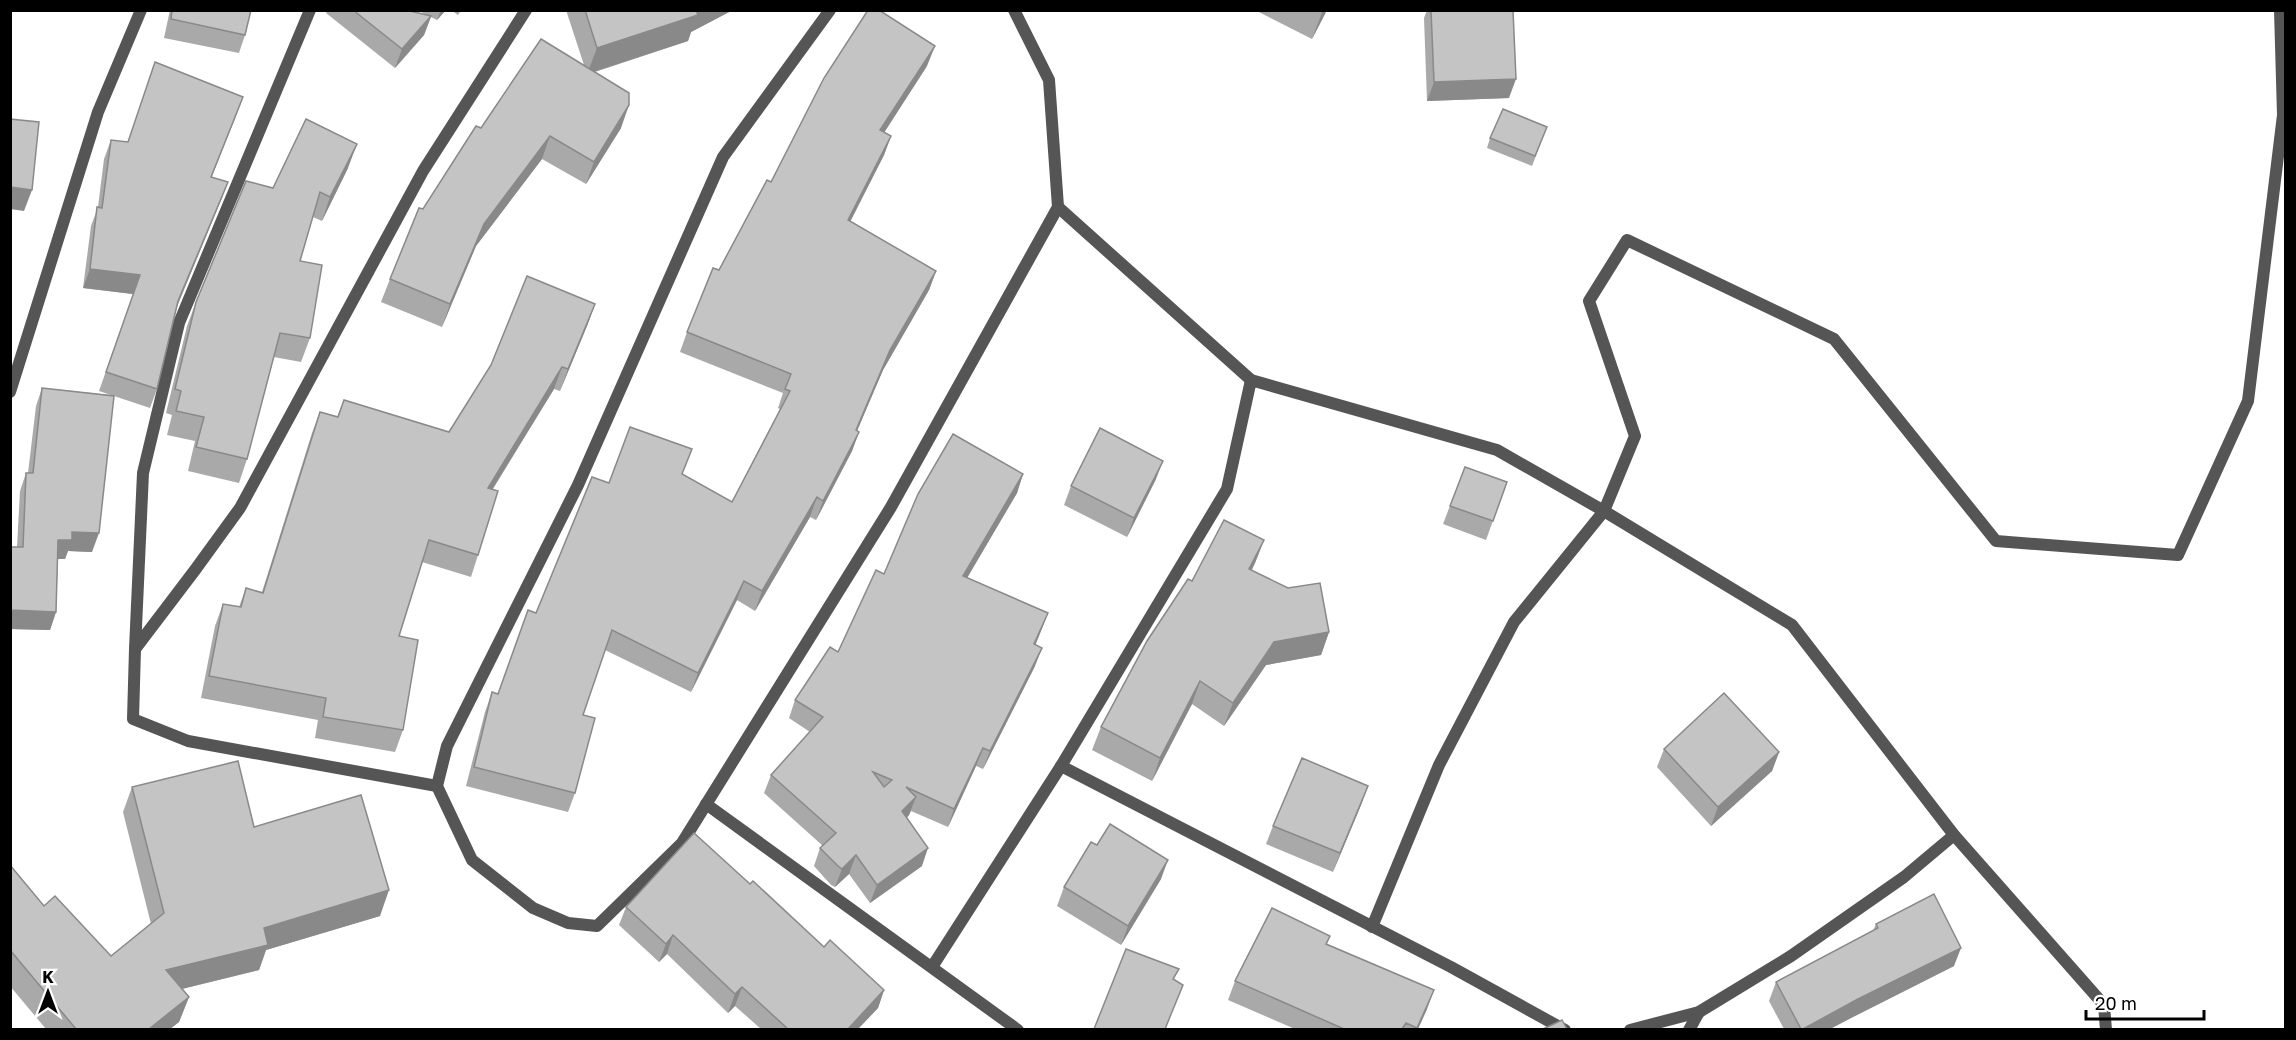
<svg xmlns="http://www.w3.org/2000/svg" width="2296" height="1040" viewBox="0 0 2296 1040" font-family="'Golos Text',sans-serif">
	<rect width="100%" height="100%" fill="#fff"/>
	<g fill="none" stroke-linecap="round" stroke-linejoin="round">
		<g stroke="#555" stroke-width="12">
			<path d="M 310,10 L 179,323 L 143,473 L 135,649 L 195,570 L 240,508 L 423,171 L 526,10"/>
			<path d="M 830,10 L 723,157 L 578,485 L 447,746 L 437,786 L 472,860 L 533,908 L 568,923 L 597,926 L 682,843 L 891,507 L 1058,207 L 1049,80 L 1014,10"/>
			<path d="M 1058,207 L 1251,380"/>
			<path d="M 10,392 L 98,112 L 141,10"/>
			<path d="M 135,649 L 133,719 L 188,741 L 437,786"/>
			<path d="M 1061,766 L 1451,967 L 1565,1030"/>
			<path d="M 706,804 L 1018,1030"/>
			<path d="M 1372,927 L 1439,765 L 1514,622 L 1604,511 L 1635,436 L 1589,301 L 1627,240 L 1834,339 L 1996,541 L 2178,555 L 2248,401 L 2283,115 L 2280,10"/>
			<path d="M 932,967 L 1061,766 L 1227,489 L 1251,380 L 1497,450 L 1604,511 L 1792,625 L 1954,835 L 2104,1005 L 2106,1030"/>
			<path d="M 1630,1030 L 1699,1012 L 1791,956 L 1904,877 L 1954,835"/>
			<path d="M 1689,1030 L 1699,1012"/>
		</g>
	</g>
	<g fill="#a9a9a9">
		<path d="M 170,10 L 251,10 L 245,35 L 239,53 L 164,38 Z"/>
		<path d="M 327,10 L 406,10 L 427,15 L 417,10 L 446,10 L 437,20 L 431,17 L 424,35 L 395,68 L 326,13 Z"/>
		<path d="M 451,10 L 461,10 L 458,15 Z"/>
		<path d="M 566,10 L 733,10 L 691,32 L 688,41 L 595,72 L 621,128 L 586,184 L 542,159 L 476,246 L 442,327 L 381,302 L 390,279 L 423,209 L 481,128 L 584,65 Z"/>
		<path d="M 1255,10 L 1327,10 L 1312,39 Z"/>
		<path d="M 1427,10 L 1513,10 L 1509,98 L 1427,101 L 1424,18 Z"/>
		<path d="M 155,62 L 243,97 L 211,177 L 228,182 L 221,200 L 177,307 L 157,389 L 150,408 L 114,396 L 92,552 L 68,551 L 65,559 L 58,559 L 56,612 L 50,630 L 10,629 L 10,547 L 17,547 L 20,491 L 26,473 L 28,473 L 36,406 L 42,388 L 111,395 L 99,391 L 133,294 L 83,288 L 91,226 L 98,207 L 104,159 L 111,140 L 128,142 Z"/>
		<path d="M 927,66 L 884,132 L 891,136 L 884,155 L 850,221 L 936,271 L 929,290 L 883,370 L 857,430 L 859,432 L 852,451 L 816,520 L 810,517 L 755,611 L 737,600 L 691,692 L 605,650 L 583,715 L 575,793 L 568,812 L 466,786 L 485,712 L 492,692 L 498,694 L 536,613 L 609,483 L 683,474 L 732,502 L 780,409 L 778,408 L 783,393 L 680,352 L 687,332 L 719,270 L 771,182 Z"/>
		<path d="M 1547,127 L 1532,166 L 1487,148 L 1490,138 Z"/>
		<path d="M 348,168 L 322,221 L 313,217 L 300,261 L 310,338 L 301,362 L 274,357 L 247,459 L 239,483 L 188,471 L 195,441 L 167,435 L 172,415 L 166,413 L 187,326 L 196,302 L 273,188 Z"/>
		<path d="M 595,304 L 587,326 L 560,391 L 554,389 L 493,489 L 478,555 L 471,577 L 422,562 L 399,636 L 403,730 L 395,752 L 315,738 L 318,720 L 201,698 L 215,626 L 223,604 L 239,607 L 246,588 L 262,592 L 312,433 L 320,412 L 337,417 L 344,400 L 449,432 Z"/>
		<path d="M 1465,467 L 1507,482 L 1486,540 L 1443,524 Z"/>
		<path d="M 1023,474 L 1017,493 L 967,578 L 1048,613 L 1035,645 L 1035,666 L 983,769 L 976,766 L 948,827 L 911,811 L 909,815 L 907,818 L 922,866 L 870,903 L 849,874 L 835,887 L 831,885 L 814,866 L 820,848 L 823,846 L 764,793 L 771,775 L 810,732 L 789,718 L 795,700 L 838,652 L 884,574 Z"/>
		<path d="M 1156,479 L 1127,537 L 1064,505 L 1071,486 Z"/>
		<path d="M 1264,540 L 1255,563 L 1252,570 L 1329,632 L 1321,655 L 1266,665 L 1224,726 L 1192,704 L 1152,781 L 1092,750 L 1101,727 L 1192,581 Z"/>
		<path d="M 1664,749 L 1779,752 L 1772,771 L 1711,826 L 1657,767 Z"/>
		<path d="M 1368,786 L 1361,805 L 1333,872 L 1266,844 L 1273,826 Z"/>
		<path d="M 132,787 L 254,827 L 380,916 L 266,950 L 259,970 L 182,989 L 189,997 L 179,1022 L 170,1029 L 46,1029 L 10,986 L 10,865 L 44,906 L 111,956 L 151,924 L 123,812 Z"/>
		<path d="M 1097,845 L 1161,879 L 1121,945 L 1057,906 L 1064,887 Z"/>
		<path d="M 750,884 L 824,947 L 884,990 L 878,1008 L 858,1029 L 761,1029 L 735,1006 L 728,1013 L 667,954 L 659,962 L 619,925 L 626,907 Z"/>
		<path d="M 1876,924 L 1954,966 L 1851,1018 L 1830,1029 L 1784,1029 L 1769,1001 L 1776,982 L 1873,931 Z"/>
		<path d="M 1330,936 L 1327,944 L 1427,1009 L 1418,1029 L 1295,1029 L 1228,1000 L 1235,981 Z"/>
	</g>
	<g fill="#898989">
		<path d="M 441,10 L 446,10 L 437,20 Z"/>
		<path d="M 695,10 L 733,10 L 691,32 L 688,41 L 587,74 L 597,48 Z"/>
		<path d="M 1323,10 L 1327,10 L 1312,39 Z"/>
		<path d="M 431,16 L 424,35 L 395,68 L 402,49 Z"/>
		<path d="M 935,46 L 927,66 L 873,150 L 880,130 Z"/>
		<path d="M 1516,79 L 1509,98 L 1427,101 L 1434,82 Z"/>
		<path d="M 243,97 L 236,116 L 204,196 L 211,177 Z"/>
		<path d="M 629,105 L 621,128 L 586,184 L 594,162 Z"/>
		<path d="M 550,136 L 542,159 L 476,246 L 442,327 L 450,304 L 484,224 Z"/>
		<path d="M 891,136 L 884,155 L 841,240 L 848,220 Z"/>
		<path d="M 357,144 L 348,168 L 322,221 L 330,197 Z"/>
		<path d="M 228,182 L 221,200 L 171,320 L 178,301 Z"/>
		<path d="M 10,187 L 32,190 L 24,211 L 10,209 Z"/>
		<path d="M 90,269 L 140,275 L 133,294 L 83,288 Z"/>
		<path d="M 936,271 L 929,290 L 883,370 L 849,450 L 856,430 L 890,350 Z"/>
		<path d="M 595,304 L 587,326 L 560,391 L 568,369 Z"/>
		<path d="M 562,367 L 554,389 L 480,509 L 488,488 Z"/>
		<path d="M 859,432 L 852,451 L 816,520 L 823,501 Z"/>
		<path d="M 1163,461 L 1156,479 L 1127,537 L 1134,518 Z"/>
		<path d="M 1023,474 L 1017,493 L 957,595 L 963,576 Z"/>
		<path d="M 817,497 L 810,517 L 755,611 L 762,591 Z"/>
		<path d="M 72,532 L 99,533 L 92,552 L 68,551 L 65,559 L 51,559 L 58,540 Z"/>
		<path d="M 1264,540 L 1255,563 L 1240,591 L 1249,569 Z"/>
		<path d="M 744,581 L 737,600 L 691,692 L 698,673 Z"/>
		<path d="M 10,610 L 56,612 L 50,630 L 10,629 Z"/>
		<path d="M 1048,613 L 1041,631 L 1028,663 L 1034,644 Z"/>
		<path d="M 1329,632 L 1321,655 L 1266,665 L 1224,726 L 1233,703 L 1274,642 Z"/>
		<path d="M 1042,648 L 1035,666 L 983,769 L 990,751 Z"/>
		<path d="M 1200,681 L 1192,704 L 1152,781 L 1160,758 Z"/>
		<path d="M 983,748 L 976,766 L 948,827 L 954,809 Z"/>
		<path d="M 1779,752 L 1772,771 L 1711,826 L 1718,807 Z"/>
		<path d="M 1368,786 L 1361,805 L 1333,872 L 1340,853 Z"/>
		<path d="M 916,797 L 909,815 L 895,829 L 902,811 Z"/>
		<path d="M 928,848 L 922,866 L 870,903 L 877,885 Z"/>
		<path d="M 856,855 L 849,874 L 835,887 L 842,869 Z"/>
		<path d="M 1168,860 L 1161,879 L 1121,945 L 1128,926 Z"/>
		<path d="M 389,890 L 380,916 L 266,950 L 259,970 L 157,995 L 166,970 L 264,928 Z"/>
		<path d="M 673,935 L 667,954 L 659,962 L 666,944 Z"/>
		<path d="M 1961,948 L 1954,966 L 1851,1018 L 1830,1029 L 1803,1029 L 1858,999 Z"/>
		<path d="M 742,987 L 735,1006 L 728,1013 L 735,994 Z"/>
		<path d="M 884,990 L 878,1008 L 858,1029 L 848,1029 Z"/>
		<path d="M 1434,990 L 1427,1009 L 1418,1029 L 1417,1029 Z"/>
		<path d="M 189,997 L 179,1022 L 170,1029 L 149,1029 Z"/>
	</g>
	<g fill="#c4c4c4" stroke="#898989" stroke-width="1.5" fill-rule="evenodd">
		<path d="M 172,10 L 251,10 L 245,35 L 171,19 Z"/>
		<path d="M 353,10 L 406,10 L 431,16 L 402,49 Z"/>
		<path d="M 585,10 L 696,10 L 698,15 L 597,48 Z"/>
		<path d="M 868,10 L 879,10 L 935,46 L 880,130 L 891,136 L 848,220 L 936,271 L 890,350 L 856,430 L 859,432 L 823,501 L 817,497 L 762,591 L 744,581 L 698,673 L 612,630 L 583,715 L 595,718 L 575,793 L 474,767 L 492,692 L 498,694 L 528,610 L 536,613 L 592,477 L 609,483 L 630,427 L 692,449 L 682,474 L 732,502 L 790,391 L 785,389 L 791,374 L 687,332 L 713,268 L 719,270 L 767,180 L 771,182 L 824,78 Z"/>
		<path d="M 1431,10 L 1513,10 L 1516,79 L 1434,82 Z"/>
		<path d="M 541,39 L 629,93 L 629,105 L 594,162 L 550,136 L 484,224 L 450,304 L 390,279 L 419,208 L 423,209 L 476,126 L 481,128 Z"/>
		<path d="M 155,62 L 243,97 L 211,177 L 228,182 L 178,301 L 157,389 L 106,372 L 140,275 L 90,269 L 97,207 L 102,208 L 111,140 L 128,142 Z"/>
		<path d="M 1503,109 L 1547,127 L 1535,156 L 1490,138 Z"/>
		<path d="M 10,119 L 39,122 L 32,190 L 10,187 Z"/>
		<path d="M 306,119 L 357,144 L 330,197 L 320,192 L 300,261 L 322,265 L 310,338 L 280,333 L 247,459 L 196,447 L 204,417 L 176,411 L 181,391 L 175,389 L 196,302 L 246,181 L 273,188 Z"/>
		<path d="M 527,276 L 595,304 L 568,369 L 562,367 L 488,488 L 498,491 L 478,555 L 429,540 L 399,636 L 418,640 L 403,730 L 323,717 L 326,698 L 209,676 L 223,604 L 241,607 L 246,588 L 263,593 L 320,412 L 338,417 L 344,400 L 449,432 L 491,365 Z"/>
		<path d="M 42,388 L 114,396 L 99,533 L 72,532 L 72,540 L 58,540 L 56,612 L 10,610 L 10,547 L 23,547 L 26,473 L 33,473 Z"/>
		<path d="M 1100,428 L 1163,461 L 1134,518 L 1071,486 Z"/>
		<path d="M 953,434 L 1023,474 L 963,576 L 1048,613 L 1034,644 L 1042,648 L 990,751 L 983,748 L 954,809 L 906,787 L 916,797 L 902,811 L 928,848 L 877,885 L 856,855 L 842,869 L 838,866 L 820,848 L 836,833 L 771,775 L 823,717 L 795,700 L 830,647 L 838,652 L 876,570 L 884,574 L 918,494 ZM 873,772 L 892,780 L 884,787 Z"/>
		<path d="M 1465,467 L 1507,482 L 1493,521 L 1450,506 Z"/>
		<path d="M 1224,520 L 1264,540 L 1249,569 L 1288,588 L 1320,583 L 1329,632 L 1274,642 L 1233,703 L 1200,681 L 1160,758 L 1101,727 L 1147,641 L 1188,579 L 1192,581 Z"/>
		<path d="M 1724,693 L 1779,752 L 1718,807 L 1664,749 Z"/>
		<path d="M 1302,758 L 1368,786 L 1340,853 L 1273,826 Z"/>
		<path d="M 238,761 L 254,827 L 361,795 L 389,890 L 264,928 L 268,945 L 166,970 L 189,997 L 149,1029 L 76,1029 L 10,950 L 10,865 L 44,906 L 55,896 L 111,956 L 164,913 L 132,787 Z"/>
		<path d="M 1110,824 L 1168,860 L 1128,926 L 1064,887 L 1091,842 L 1097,845 Z"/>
		<path d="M 694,833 L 750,884 L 753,881 L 824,947 L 830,940 L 884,990 L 848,1029 L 788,1029 L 742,987 L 735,994 L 673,935 L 666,944 L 626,907 Z"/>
		<path d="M 1934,894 L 1961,948 L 1858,999 L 1803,1029 L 1801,1029 L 1776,982 L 1878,928 L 1876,924 Z"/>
		<path d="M 1272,908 L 1330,936 L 1326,944 L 1434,990 L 1417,1028 L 1406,1023 L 1402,1029 L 1344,1029 L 1235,981 Z"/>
		<path d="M 1126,949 L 1179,969 L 1173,979 L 1183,985 L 1165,1029 L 1094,1029 Z"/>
		<path d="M 1562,1020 L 1567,1029 L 1543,1029 Z"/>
	</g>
	<rect width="2296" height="1040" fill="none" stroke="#000000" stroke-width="24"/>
	<g transform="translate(48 992)" stroke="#ffffff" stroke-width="4.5" paint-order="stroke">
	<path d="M0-4.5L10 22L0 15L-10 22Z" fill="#000000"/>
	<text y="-9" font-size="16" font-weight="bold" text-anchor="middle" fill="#000000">K</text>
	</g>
	<path d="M2086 1010v9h118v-9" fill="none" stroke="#000000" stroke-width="3"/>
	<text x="2095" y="1010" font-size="18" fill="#000000" stroke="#ffffff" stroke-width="4.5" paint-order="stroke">20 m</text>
</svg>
